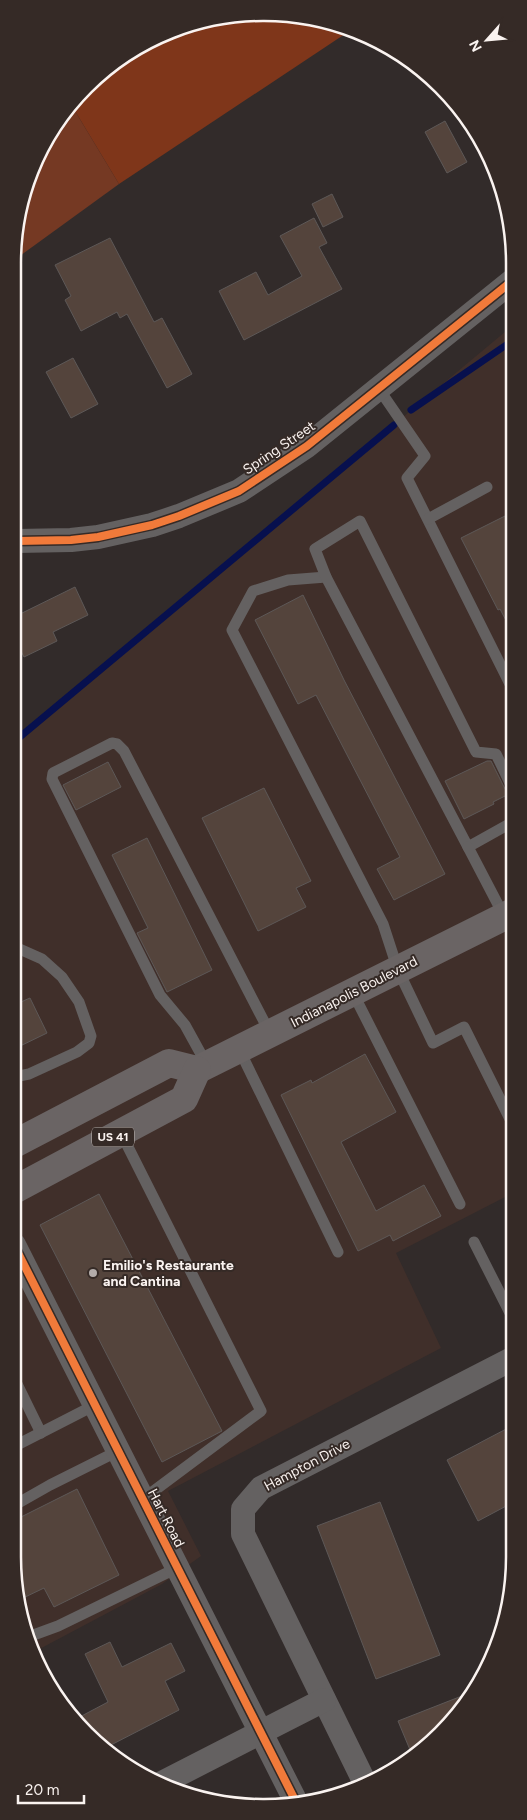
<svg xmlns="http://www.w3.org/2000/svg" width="527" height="1820" viewBox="0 0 527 1820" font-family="Figtree,sans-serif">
	<rect width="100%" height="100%" fill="#322b2a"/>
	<path fill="#402f2a" d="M 512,326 L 511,1194 L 396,1253 L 441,1348 L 168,1491 L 201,1556 L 162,1584 L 32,1653 L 13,1556 L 15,741 Z"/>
	<path fill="#753923" d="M 72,106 L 119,184 L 17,258 L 17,215 L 55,124 Z"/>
	<path fill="#7f361a" d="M 214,17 L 312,17 L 351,30 L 119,184 L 72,106 L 124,55 Z"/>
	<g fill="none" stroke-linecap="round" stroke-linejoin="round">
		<g stroke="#07104e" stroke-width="7">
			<path d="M 411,410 L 512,341"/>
			<path d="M 15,741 L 394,425"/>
		</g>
	</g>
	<g fill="#54443c" stroke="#5d5857">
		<path d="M 445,121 L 467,162 L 447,173 L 425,132 Z"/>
		<path d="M 332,194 L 343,217 L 323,227 L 312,204 Z"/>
		<path d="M 314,218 L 327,243 L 319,247 L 342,289 L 244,340 L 219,291 L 256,272 L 268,295 L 302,276 L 280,236 Z"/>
		<path d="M 110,238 L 154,322 L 162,318 L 192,374 L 167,388 L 127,314 L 120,318 L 117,312 L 81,331 L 65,300 L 71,296 L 55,265 Z"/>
		<path d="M 73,358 L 98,404 L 71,418 L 46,372 Z"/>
		<path d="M 507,515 L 512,526 L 512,632 L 500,609 L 498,610 L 461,538 Z"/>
		<path d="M 75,587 L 88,615 L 53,632 L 57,641 L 24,657 L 16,641 L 16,616 Z"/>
		<path d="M 303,595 L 344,680 L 445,874 L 394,900 L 377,869 L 400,857 L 316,695 L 298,704 L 255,620 Z"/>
		<path d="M 487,761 L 491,761 L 505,789 L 511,793 L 493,802 L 494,804 L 464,819 L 445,781 Z"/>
		<path d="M 108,762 L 121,787 L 76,810 L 63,785 Z"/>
		<path d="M 264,788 L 311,881 L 296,888 L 306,907 L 258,931 L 202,818 Z"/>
		<path d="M 147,838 L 212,970 L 167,992 L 137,933 L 148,928 L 112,855 Z"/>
		<path d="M 30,998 L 47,1033 L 14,1049 L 14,1005 Z"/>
		<path d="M 365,1054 L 396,1112 L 341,1142 L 376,1211 L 424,1185 L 441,1216 L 393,1241 L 390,1235 L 358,1251 L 281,1095 L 311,1080 L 312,1083 Z"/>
		<path d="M 99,1194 L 222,1431 L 162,1462 L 40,1225 Z"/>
		<path d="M 510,1427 L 510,1504 L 478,1521 L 447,1460 Z"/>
		<path d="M 77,1489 L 119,1575 L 54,1607 L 44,1588 L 21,1599 L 12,1556 L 13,1521 Z"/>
		<path d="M 380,1502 L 440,1655 L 376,1679 L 317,1526 Z"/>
		<path d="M 110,1642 L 122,1667 L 171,1643 L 185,1671 L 165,1681 L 179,1710 L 107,1747 L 74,1720 L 108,1702 L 85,1654 Z"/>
		<path d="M 472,1692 L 416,1756 L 413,1757 L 398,1721 Z"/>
	</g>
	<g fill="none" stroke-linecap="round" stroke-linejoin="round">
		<g stroke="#646161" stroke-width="11">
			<path d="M 379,389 L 425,456 L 407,478 L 512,688"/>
			<path d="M 428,519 L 487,487"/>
			<path d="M 326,577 L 288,580 L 253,591 L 232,630 L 383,924 L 398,970 L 433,1043 L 464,1027 L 511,1121"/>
			<path d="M 511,823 L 468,847 L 326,577 L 315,549 L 360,521 L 476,752 L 496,754 L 511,785"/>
			<path d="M 468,847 L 504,916"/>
			<path d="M 353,993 L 460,1204"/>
			<path d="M 239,1049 L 338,1252"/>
			<path d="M 207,1065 L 185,1025 L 160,995 L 52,779 L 53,773 L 112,743 L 117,744 L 124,751 L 270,1033"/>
			<path d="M 14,1077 L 29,1074 L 77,1052 L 89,1043 L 91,1036 L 79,1002 L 62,977 L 42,959 L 15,947"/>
			<path d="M 121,1133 L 261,1411 L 143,1499"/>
			<path d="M 474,1242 L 510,1313"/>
			<path d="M 17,1384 L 41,1433"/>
			<path d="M 13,1447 L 95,1405"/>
			<path d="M 13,1506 L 50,1485 L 118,1451"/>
			<path d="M 28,1637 L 58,1626 L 177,1568"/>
		</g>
		<g stroke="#646161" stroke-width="24">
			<path d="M 16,541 L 71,540 L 98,537 L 152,525 L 179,516 L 239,491 L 307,446 L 512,281"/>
			<path d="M 14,1245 L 296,1802"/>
			<path d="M 364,1781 L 243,1534 L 243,1509 L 261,1488 L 510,1360"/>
			<path d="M 160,1784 L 324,1700"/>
		</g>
		<g stroke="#6a6464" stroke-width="28">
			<path d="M 14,1144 L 169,1063 L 197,1070 L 511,913"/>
			<path d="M 14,1190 L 184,1099 L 197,1070"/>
		</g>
		<g stroke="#352a26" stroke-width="11">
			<g id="cycleway">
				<path d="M 16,541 L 71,540 L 98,537 L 152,525 L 179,516 L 239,491 L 307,446 L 512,281"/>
				<path d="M 14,1245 L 296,1802"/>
			</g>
		</g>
		<use href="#cycleway" stroke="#f17a3a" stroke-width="8"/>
	</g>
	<circle fill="#b4adab" stroke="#352a26" stroke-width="2" cx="93" cy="1273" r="5"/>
	<g text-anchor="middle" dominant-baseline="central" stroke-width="4" stroke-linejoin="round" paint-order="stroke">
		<rect fill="#352a26" stroke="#bfb7b3" stroke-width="1" x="92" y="1127.5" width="42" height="19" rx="4"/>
		<g font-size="12" font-weight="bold" fill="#faf3f0">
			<text x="113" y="1137">US 41</text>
		</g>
		<g font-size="14" fill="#faf3f0" stroke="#352a26">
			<text transform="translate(279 448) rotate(-34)">Spring Street</text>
			<text transform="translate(354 992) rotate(-27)">Indianapolis Boulevard</text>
			<text transform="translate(307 1465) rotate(-28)">Hampton Drive</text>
			<text transform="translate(166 1518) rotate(63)">Hart Road</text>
		</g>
		<g font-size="14" font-weight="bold" fill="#faf3f0" stroke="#352a26" text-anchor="start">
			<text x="103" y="1265">Emilio's Restaurante<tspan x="103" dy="16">and Cantina</tspan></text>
		</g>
	</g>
	<path d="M0 0H527V1820H0ZM263 21H264A242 242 0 0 1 506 263V1557A242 242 0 0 1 264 1799H263A242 242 0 0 1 21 1557V263A242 242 0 0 1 263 21Z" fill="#352a26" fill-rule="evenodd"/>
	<path fill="none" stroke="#faf3f0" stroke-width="2.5" d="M263 21H264A242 242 0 0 1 506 263V1557A242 242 0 0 1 264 1799H263A242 242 0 0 1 21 1557V263A242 242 0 0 1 263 21Z"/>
	<g transform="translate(487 40) rotate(243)" stroke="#352a26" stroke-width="4" paint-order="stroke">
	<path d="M0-4L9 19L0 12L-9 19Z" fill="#faf3f0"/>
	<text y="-8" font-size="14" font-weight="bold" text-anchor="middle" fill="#faf3f0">N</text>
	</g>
	<path d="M18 1795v8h66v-8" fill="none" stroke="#faf3f0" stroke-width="2.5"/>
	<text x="25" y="1795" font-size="15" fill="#faf3f0" stroke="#352a26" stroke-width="4" paint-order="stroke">20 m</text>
</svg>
